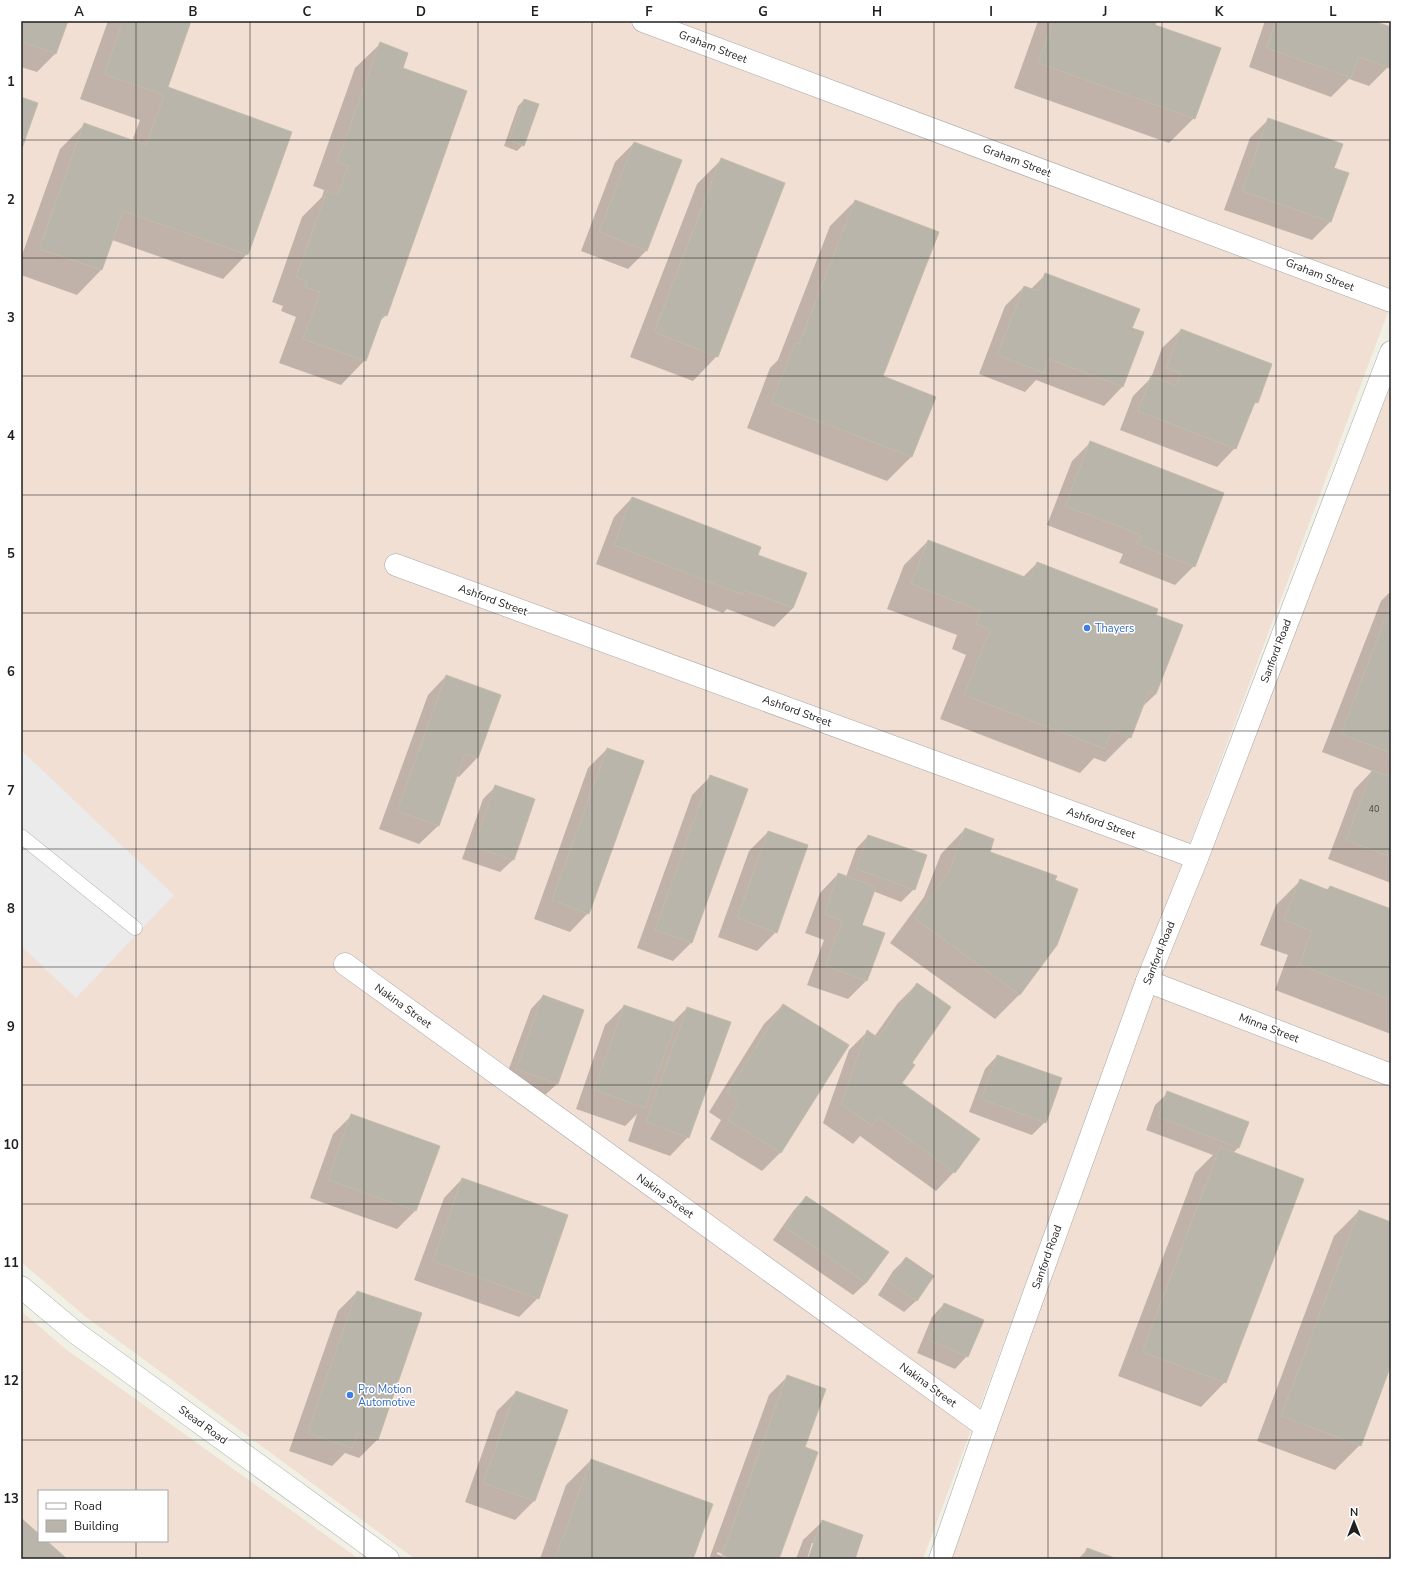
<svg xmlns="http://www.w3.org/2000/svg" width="1412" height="1580" viewBox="0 0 1412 1580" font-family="'Nunito Sans',sans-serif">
	<rect width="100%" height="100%" fill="#f0f0e5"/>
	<g fill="#f1dfd4" fill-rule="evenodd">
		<path d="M 21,21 L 1391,21 L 1391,304 L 923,1559 L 415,1559 L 86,1317 L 21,1262 Z"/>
		<path d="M 1391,365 L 1391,1559 L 941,1559 Z"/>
		<path d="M 21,1311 L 67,1350 L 359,1559 L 21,1559 ZM 39,1491 L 167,1491 L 167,1541 L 39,1541 Z"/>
	</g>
	<path fill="#ebebeb" d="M 21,750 L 174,895 L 76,998 L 21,946 Z"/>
	<g fill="#0003">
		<path d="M 21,21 L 67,21 L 55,54 L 37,72 L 21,67 Z"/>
		<path d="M 108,21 L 190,21 L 167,88 L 247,254 L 223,279 L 112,240 L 101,270 L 77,295 L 21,275 L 21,258 L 60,149 L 85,124 L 132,141 L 140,120 L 80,99 Z"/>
		<path d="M 1038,21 L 1156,21 L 1154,25 L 1194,118 L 1169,143 L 1014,88 Z"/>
		<path d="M 1265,21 L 1370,21 L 1391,28 L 1391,58 L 1388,67 L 1369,86 L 1349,79 L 1331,97 L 1249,67 Z"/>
		<path d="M 380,44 L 386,315 L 379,322 L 365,360 L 341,385 L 279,363 L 296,317 L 281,311 L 283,306 L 272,302 L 302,217 L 322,197 L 324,190 L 313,186 L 355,68 Z"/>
		<path d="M 524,100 L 523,145 L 517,151 L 504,146 L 518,106 Z"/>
		<path d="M 1269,119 L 1332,169 L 1330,222 L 1312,240 L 1224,210 L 1250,138 Z"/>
		<path d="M 634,143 L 647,250 L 628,269 L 581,251 L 615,162 Z"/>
		<path d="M 722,159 L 717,356 L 693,381 L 630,357 L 697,184 Z"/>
		<path d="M 855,201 L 882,377 L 911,457 L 887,481 L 747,428 L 770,368 L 778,360 L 830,226 Z"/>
		<path d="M 1045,275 L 1131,328 L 1143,333 L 1122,387 L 1104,406 L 1036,380 L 1025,392 L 979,374 L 1005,306 L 1024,287 L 1030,290 Z"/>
		<path d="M 1181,330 L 1257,402 L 1251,407 L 1235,448 L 1217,467 L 1120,430 L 1133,396 L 1151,378 L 1162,348 Z"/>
		<path d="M 1091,442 L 1194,566 L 1175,585 L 1119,563 L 1123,554 L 1047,525 L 1072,461 Z"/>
		<path d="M 632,498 L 756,555 L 793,608 L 774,627 L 727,609 L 723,613 L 596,564 L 614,517 Z"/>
		<path d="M 928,541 L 1023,577 L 1037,563 L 1155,615 L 1156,694 L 1141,708 L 1130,737 L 1105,762 L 1094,758 L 1080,773 L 940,719 L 966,655 L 952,649 L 957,635 L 887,609 L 904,565 Z"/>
		<path d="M 1391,591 L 1391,883 L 1328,859 L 1354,790 L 1372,771 L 1322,752 L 1381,601 Z"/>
		<path d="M 446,676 L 500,696 L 477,758 L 459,777 L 456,776 L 438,826 L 419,844 L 379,829 L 428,695 Z"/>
		<path d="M 607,749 L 588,913 L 570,932 L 534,919 L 588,768 Z"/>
		<path d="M 711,776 L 692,942 L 673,961 L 637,948 L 692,795 Z"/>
		<path d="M 496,786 L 534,800 L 513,860 L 500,872 L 462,859 L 483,799 Z"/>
		<path d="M 965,829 L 988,852 L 1020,994 L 995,1019 L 890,943 L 924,897 L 941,854 Z"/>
		<path d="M 768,832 L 776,932 L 757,951 L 718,937 L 749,851 Z"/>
		<path d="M 868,836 L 914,889 L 901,902 L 873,891 L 861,925 L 866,981 L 848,999 L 807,985 L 824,940 L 805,933 L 820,893 L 838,874 L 846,877 L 856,849 Z"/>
		<path d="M 1300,881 L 1326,890 L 1330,887 L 1391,910 L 1391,1034 L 1275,990 L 1288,955 L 1260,945 L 1276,905 Z"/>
		<path d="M 917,984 L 911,1063 L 900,1083 L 954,1172 L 936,1191 L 860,1136 L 853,1144 L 823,1123 L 849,1050 L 867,1032 L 874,1037 L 898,1003 Z"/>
		<path d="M 543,996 L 557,1084 L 544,1096 L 504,1082 L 531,1009 Z"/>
		<path d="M 783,1005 L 847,1045 L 780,1153 L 762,1171 L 710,1139 L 721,1120 L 709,1112 L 764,1024 Z"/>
		<path d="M 624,1006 L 672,1023 L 687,1008 L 688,1137 L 670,1156 L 628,1141 L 637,1114 L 625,1126 L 576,1109 L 605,1025 Z"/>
		<path d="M 997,1056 L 1045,1122 L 1032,1135 L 969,1112 L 985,1069 Z"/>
		<path d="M 1168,1093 L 1239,1147 L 1233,1153 L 1225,1382 L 1201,1407 L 1118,1376 L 1195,1173 L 1213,1155 L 1146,1130 L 1155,1105 Z"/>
		<path d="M 352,1115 L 416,1210 L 397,1229 L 310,1198 L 333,1134 Z"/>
		<path d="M 462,1179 L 538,1298 L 519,1317 L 414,1280 L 444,1198 Z"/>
		<path d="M 806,1197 L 887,1253 L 866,1283 L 853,1295 L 773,1240 L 794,1210 Z"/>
		<path d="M 1359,1211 L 1391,1223 L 1391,1362 L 1360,1445 L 1335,1470 L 1257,1441 L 1334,1236 Z"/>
		<path d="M 906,1258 L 917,1300 L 904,1312 L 878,1295 L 893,1271 Z"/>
		<path d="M 357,1292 L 378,1439 L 359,1458 L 345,1453 L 332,1466 L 289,1451 L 338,1311 Z"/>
		<path d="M 944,1304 L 967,1356 L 955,1369 L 917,1353 L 932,1317 Z"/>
		<path d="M 788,1376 L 803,1448 L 778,1559 L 735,1559 L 717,1552 L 717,1554 L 730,1559 L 709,1559 L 769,1395 Z"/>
		<path d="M 516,1392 L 566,1410 L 534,1501 L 515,1520 L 465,1502 L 497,1411 Z"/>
		<path d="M 591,1460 L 691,1559 L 540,1559 L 566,1485 Z"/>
		<path d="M 822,1522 L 854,1559 L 809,1559 L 815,1543 L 812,1543 L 807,1559 L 796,1559 L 803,1540 Z"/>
		<path d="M 1088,1549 L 1114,1559 L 1078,1559 Z"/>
	</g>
	<g fill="#b9b5aa" stroke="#c2bca7">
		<path d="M 21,21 L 68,21 L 56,54 L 21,41 Z"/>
		<path d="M 123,21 L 191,21 L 168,87 L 292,132 L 248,255 L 123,211 L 102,270 L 39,249 L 84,123 L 146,145 L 164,95 L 104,74 Z"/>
		<path d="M 1053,21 L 1157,21 L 1155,25 L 1221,48 L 1195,119 L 1038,63 Z"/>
		<path d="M 1276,21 L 1373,21 L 1391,27 L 1391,61 L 1389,68 L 1359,57 L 1351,78 L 1267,48 Z"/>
		<path d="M 380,42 L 408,53 L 403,68 L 467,91 L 387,316 L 383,314 L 366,361 L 303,339 L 320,292 L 305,287 L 307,282 L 296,277 L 327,191 L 338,195 L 348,166 L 337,162 Z"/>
		<path d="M 21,97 L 38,103 L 21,151 Z"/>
		<path d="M 524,99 L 539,104 L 524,146 L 509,140 Z"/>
		<path d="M 1268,118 L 1343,144 L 1334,168 L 1349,173 L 1331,222 L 1242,191 Z"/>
		<path d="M 634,142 L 682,160 L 647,251 L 599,232 Z"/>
		<path d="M 721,158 L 785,183 L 718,357 L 654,332 Z"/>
		<path d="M 855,200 L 939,232 L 883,376 L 936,397 L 912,457 L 771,403 L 795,343 L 799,344 Z"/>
		<path d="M 1045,273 L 1140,309 L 1132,328 L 1144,332 L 1123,387 L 1049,359 L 1044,373 L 997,355 L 1024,286 L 1038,291 Z"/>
		<path d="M 1181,329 L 1272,364 L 1258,403 L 1255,402 L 1236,449 L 1138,411 L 1151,376 L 1176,386 L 1181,373 L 1166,368 Z"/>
		<path d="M 1090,441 L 1224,493 L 1195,567 L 1137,544 L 1141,535 L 1065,506 Z"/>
		<path d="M 632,497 L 761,547 L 758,555 L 807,573 L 793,608 L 744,590 L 743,595 L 614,545 Z"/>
		<path d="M 928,540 L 1030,579 L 1037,562 L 1158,609 L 1156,615 L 1183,625 L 1156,694 L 1149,691 L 1131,738 L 1112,731 L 1105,749 L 964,695 L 990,630 L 976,624 L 981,611 L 911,584 Z"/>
		<path d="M 1391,603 L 1391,753 L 1341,734 Z"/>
		<path d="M 446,675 L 501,695 L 478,758 L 465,754 L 439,826 L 397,811 Z"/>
		<path d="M 607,748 L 644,761 L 589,914 L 552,900 Z"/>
		<path d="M 1372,770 L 1391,777 L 1391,857 L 1346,840 Z"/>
		<path d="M 710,775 L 748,789 L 692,943 L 655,930 Z"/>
		<path d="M 495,785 L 535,799 L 514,860 L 474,847 Z"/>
		<path d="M 965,828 L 994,839 L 990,852 L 1057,876 L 1055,880 L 1078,889 L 1057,945 L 1020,995 L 914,918 L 949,872 Z"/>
		<path d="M 768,831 L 808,845 L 777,933 L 737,918 Z"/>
		<path d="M 868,835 L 927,855 L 915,890 L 856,869 Z"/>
		<path d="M 838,873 L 876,887 L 862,925 L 885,933 L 867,981 L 826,966 L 842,921 L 824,914 Z"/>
		<path d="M 1300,879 L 1328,890 L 1330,886 L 1391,909 L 1391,1000 L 1299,965 L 1312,931 L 1284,920 Z"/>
		<path d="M 917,983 L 951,1007 L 912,1063 L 915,1065 L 902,1083 L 980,1139 L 955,1173 L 878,1117 L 872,1126 L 841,1104 L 867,1030 L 878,1038 Z"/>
		<path d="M 543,995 L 584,1010 L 558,1084 L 516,1069 Z"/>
		<path d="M 783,1004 L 849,1045 L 781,1153 L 728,1120 L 739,1101 L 727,1093 Z"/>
		<path d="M 624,1005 L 676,1023 L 645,1108 L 594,1090 Z"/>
		<path d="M 687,1007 L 731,1022 L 689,1138 L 646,1122 Z"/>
		<path d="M 997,1055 L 1062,1078 L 1046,1123 L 981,1099 Z"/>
		<path d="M 1167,1091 L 1249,1122 L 1239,1148 L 1158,1117 Z"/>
		<path d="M 351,1114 L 440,1146 L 416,1211 L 328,1180 Z"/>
		<path d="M 1220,1147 L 1304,1179 L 1226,1383 L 1142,1352 Z"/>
		<path d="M 462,1178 L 568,1215 L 539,1299 L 433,1261 Z"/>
		<path d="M 806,1196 L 889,1252 L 866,1283 L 785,1227 Z"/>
		<path d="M 1359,1210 L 1391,1222 L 1391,1365 L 1361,1446 L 1281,1416 Z"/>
		<path d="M 906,1257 L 934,1276 L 917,1301 L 889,1282 Z"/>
		<path d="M 357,1291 L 422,1313 L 378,1440 L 358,1433 L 352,1448 L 307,1433 Z"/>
		<path d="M 944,1303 L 984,1320 L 968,1357 L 929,1340 Z"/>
		<path d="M 787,1375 L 826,1389 L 805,1447 L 818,1452 L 779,1559 L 732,1559 L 722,1555 Z"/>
		<path d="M 516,1391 L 568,1410 L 535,1501 L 483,1483 Z"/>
		<path d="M 591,1459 L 713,1504 L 693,1559 L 555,1559 Z"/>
		<path d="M 21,1518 L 39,1534 L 39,1541 L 47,1541 L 67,1559 L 21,1559 Z"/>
		<path d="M 822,1520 L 863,1535 L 855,1559 L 808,1559 Z"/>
		<path d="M 1087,1548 L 1117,1559 L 1083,1559 Z"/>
	</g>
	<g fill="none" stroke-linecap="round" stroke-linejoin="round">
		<g stroke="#a6a6a6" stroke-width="15">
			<path id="service" d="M 21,836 L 135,928"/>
		</g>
		<g stroke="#a6a6a6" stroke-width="23">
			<g id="minor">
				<path d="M 643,21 L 1391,301"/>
				<path d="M 396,565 L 1197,858"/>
				<path d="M 345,964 L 986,1427"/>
				<path d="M 1147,981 L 1391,1075"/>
				<path d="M 21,1287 L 76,1333 L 388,1559"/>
				<path d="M 940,1559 L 986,1427 L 1147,981 L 1197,858 L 1391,352"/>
			</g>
		</g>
		<use href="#service" stroke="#fff" stroke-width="14"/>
		<use href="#minor" stroke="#fff" stroke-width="22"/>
	</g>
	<path fill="none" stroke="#1f1f1f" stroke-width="1" stroke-opacity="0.55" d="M 136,21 L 136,1491M 250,21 L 250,1559M 364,21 L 364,1559M 478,21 L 478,1559M 592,21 L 592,1559M 706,21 L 706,1559M 820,21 L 820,1559M 934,21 L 934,1559M 1048,21 L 1048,1559M 1162,21 L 1162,1559M 1276,21 L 1276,1559M 21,140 L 1391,140M 21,258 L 1391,258M 21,376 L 1391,376M 21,495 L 1391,495M 21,613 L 1391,613M 21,731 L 1391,731M 21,849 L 1391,849M 21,967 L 1391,967M 21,1085 L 1391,1085M 21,1204 L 1391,1204M 21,1322 L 1391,1322M 21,1440 L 1391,1440M 136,1541 L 136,1559"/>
	<g fill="#3f7fe0" stroke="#fff" stroke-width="1.5">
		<circle cx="1087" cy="628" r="4"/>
		<circle cx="350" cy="1395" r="4"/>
	</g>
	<g text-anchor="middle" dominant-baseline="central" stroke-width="3" stroke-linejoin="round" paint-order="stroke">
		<g font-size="9" fill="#464442">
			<text x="1374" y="809">40</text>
		</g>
		<g font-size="11" fill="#1f1f1f" stroke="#fff">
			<text transform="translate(713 47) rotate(21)">Graham Street</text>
			<text transform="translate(1017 161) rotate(21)">Graham Street</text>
			<text transform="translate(1320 275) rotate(21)">Graham Street</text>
			<text transform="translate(493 600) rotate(20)">Ashford Street</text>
			<text transform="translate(1276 651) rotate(-69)">Sanford Road</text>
			<text transform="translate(797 711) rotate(20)">Ashford Street</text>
			<text transform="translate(1101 823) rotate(20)">Ashford Street</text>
			<text transform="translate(1159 953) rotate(-68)">Sanford Road</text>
			<text transform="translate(403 1006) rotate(36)">Nakina Street</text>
			<text transform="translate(1269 1028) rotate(21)">Minna Street</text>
			<text transform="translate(665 1196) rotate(36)">Nakina Street</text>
			<text transform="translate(1047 1257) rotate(-70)">Sanford Road</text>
			<text transform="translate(928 1385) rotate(36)">Nakina Street</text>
			<text transform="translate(203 1425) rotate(36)">Stead Road</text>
		</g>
		<g font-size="11" fill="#366cbe" stroke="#fff" text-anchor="start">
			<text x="1095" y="628">Thayers</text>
			<text x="358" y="1389">Pro Motion<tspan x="358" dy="13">Automotive</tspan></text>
		</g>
	</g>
	<rect width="1412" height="1580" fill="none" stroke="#ffffff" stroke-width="44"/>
	<rect x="38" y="1490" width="130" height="52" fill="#ffffff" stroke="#a5a5a5"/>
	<rect x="46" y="1503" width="20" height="6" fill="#ffffff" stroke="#a5a5a5"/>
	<text x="74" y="1510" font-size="12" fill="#1f1f1f">Road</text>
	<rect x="46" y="1520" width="20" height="12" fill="#b9b5aa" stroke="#a5a5a5"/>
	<text x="74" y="1530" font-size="12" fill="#1f1f1f">Building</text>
	<g transform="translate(1354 1522)" stroke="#ffffff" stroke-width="3" paint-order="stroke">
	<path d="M0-3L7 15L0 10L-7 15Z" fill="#1f1f1f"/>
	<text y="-6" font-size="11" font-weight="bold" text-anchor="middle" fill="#1f1f1f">N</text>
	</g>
	<rect x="22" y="22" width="1368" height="1536" fill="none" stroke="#1f1f1f" stroke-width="1.5"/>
	<g font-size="13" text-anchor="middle" font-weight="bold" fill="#1f1f1f">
		<text x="79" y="16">A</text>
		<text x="193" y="16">B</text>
		<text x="307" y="16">C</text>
		<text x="421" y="16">D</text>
		<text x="535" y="16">E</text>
		<text x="649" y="16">F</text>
		<text x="763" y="16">G</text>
		<text x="877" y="16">H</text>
		<text x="991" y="16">I</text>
		<text x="1105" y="16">J</text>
		<text x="1219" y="16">K</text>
		<text x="1333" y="16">L</text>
		<text x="11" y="86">1</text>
		<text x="11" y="204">2</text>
		<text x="11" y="322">3</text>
		<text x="11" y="440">4</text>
		<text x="11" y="558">5</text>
		<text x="11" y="676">6</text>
		<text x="11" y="795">7</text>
		<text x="11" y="913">8</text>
		<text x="11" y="1031">9</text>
		<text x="11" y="1149">10</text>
		<text x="11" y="1267">11</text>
		<text x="11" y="1385">12</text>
		<text x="11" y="1503">13</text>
	</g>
</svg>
